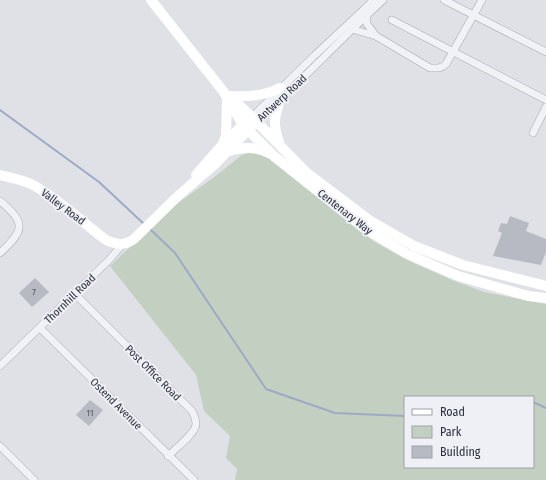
<svg xmlns="http://www.w3.org/2000/svg" width="546" height="480" viewBox="0 0 546 480" font-family="'Fira Sans Condensed',sans-serif">
	<rect width="100%" height="100%" fill="#dfe1e7"/>
	<path fill="#c3d0c1" fill-rule="evenodd" d="M 252,152 L 265,156 L 373,241 L 393,252 L 416,264 L 452,280 L 484,292 L 546,304 L 546,480 L 235,480 L 237,469 L 226,458 L 230,436 L 204,411 L 196,375 L 110,266 L 171,208 L 213,178 L 242,155 ZM 405,397 L 533,397 L 533,467 L 405,467 Z"/>
	<g fill="none" stroke-linecap="round" stroke-linejoin="round">
		<g stroke="#9daac4" stroke-width="2">
			<path d="M 0,110 L 99,182 L 144,224"/>
			<path d="M 149,228 L 175,253 L 266,389 L 335,413 L 405,416"/>
			<path d="M 533,402 L 546,408"/>
		</g>
	</g>
	<g fill="#b7bac3">
		<path d="M 510,216 L 529,223 L 526,231 L 546,239 L 546,252 L 541,265 L 493,256 L 502,233 L 498,231 L 501,223 L 507,224 Z"/>
		<path d="M 35,278 L 49,292 L 32,307 L 19,293 Z"/>
		<path d="M 90,400 L 103,410 L 89,426 L 76,415 Z"/>
	</g>
	<g fill="none" stroke-linecap="round" stroke-linejoin="round">
		<g stroke="#a5a8b0" stroke-width="8">
			<g id="street">
				<path d="M 444,0 L 546,52"/>
				<path d="M 366,16 L 367,24 L 376,36"/>
				<path d="M 392,20 L 546,100"/>
				<path d="M 352,29 L 376,36 L 430,68 C 437,68 441,69 446,64 L 482,0"/>
				<path d="M 252,117 L 314,56 L 374,0"/>
				<path d="M 257,122 C 300,82 340,40 383,0"/>
				<path d="M 533,133 L 546,107"/>
				<path d="M 0,201 C 27,223 24,231 0,253"/>
				<path d="M 75,294 L 192,411 C 194,415 196,419 196,424 C 196,433 175,449 168,456"/>
				<path d="M 40,328 L 194,480"/>
				<path d="M 0,366 L 109,260 L 122,245"/>
				<path d="M 0,446 L 34,480"/>
			</g>
		</g>
		<use href="#street" stroke="#f1f2f6" stroke-width="7"/>
		<g stroke="#fff" stroke-width="10">
			<path d="M 151,0 L 223,91 L 243,125 L 274,156 L 364,228 L 407,254 L 458,276 L 528,296 L 546,298"/>
			<path d="M 229,96 C 248,97 263,96 280,88"/>
			<path d="M 230,97 L 252,117 L 307,173 L 369,220 L 414,246 L 463,265 L 546,286"/>
			<path d="M 279,142 C 273,125 274,117 280,100"/>
			<path d="M 223,144 L 226,135 L 227,100"/>
			<path d="M 229,151 C 243,147 256,146 269,153"/>
			<path d="M 0,175 C 12,178 24,180 35,186 C 61,201 82,222 106,240 C 117,245 124,246 134,239 L 179,195 L 213,166 L 252,126"/>
			<path d="M 196,175 L 223,144 L 247,121"/>
		</g>
	</g>
	<g text-anchor="middle" dominant-baseline="central" stroke-width="4" stroke-linejoin="round" paint-order="stroke">
		<g font-size="9" fill="#4d515e">
			<text x="34" y="292">7</text>
			<text x="90" y="413">11</text>
		</g>
		<g font-size="11" fill="#2a2e3c" stroke="#eef0f5">
			<text transform="translate(282 98) rotate(-43)">Antwerp Road</text>
			<text transform="translate(63 207) rotate(37)">Valley Road</text>
			<text transform="translate(345 212) rotate(38)">Centenary Way</text>
			<text transform="translate(70 299) rotate(-44)">Thornhill Road</text>
			<text transform="translate(153 373) rotate(45)">Post Office Road</text>
			<text transform="translate(116 404) rotate(45)">Ostend Avenue</text>
		</g>
	</g>
	<rect x="404" y="396" width="130" height="72" fill="#eef0f5" stroke="#a0a2ab"/>
	<rect x="412" y="409" width="20" height="6" fill="#ffffff" stroke="#a0a2ab"/>
	<text x="440" y="416" font-size="12" fill="#2a2e3c">Road</text>
	<rect x="412" y="426" width="20" height="12" fill="#c3d0c1" stroke="#a0a2ab"/>
	<text x="440" y="436" font-size="12" fill="#2a2e3c">Park</text>
	<rect x="412" y="446" width="20" height="12" fill="#b7bac3" stroke="#a0a2ab"/>
	<text x="440" y="456" font-size="12" fill="#2a2e3c">Building</text>
</svg>
